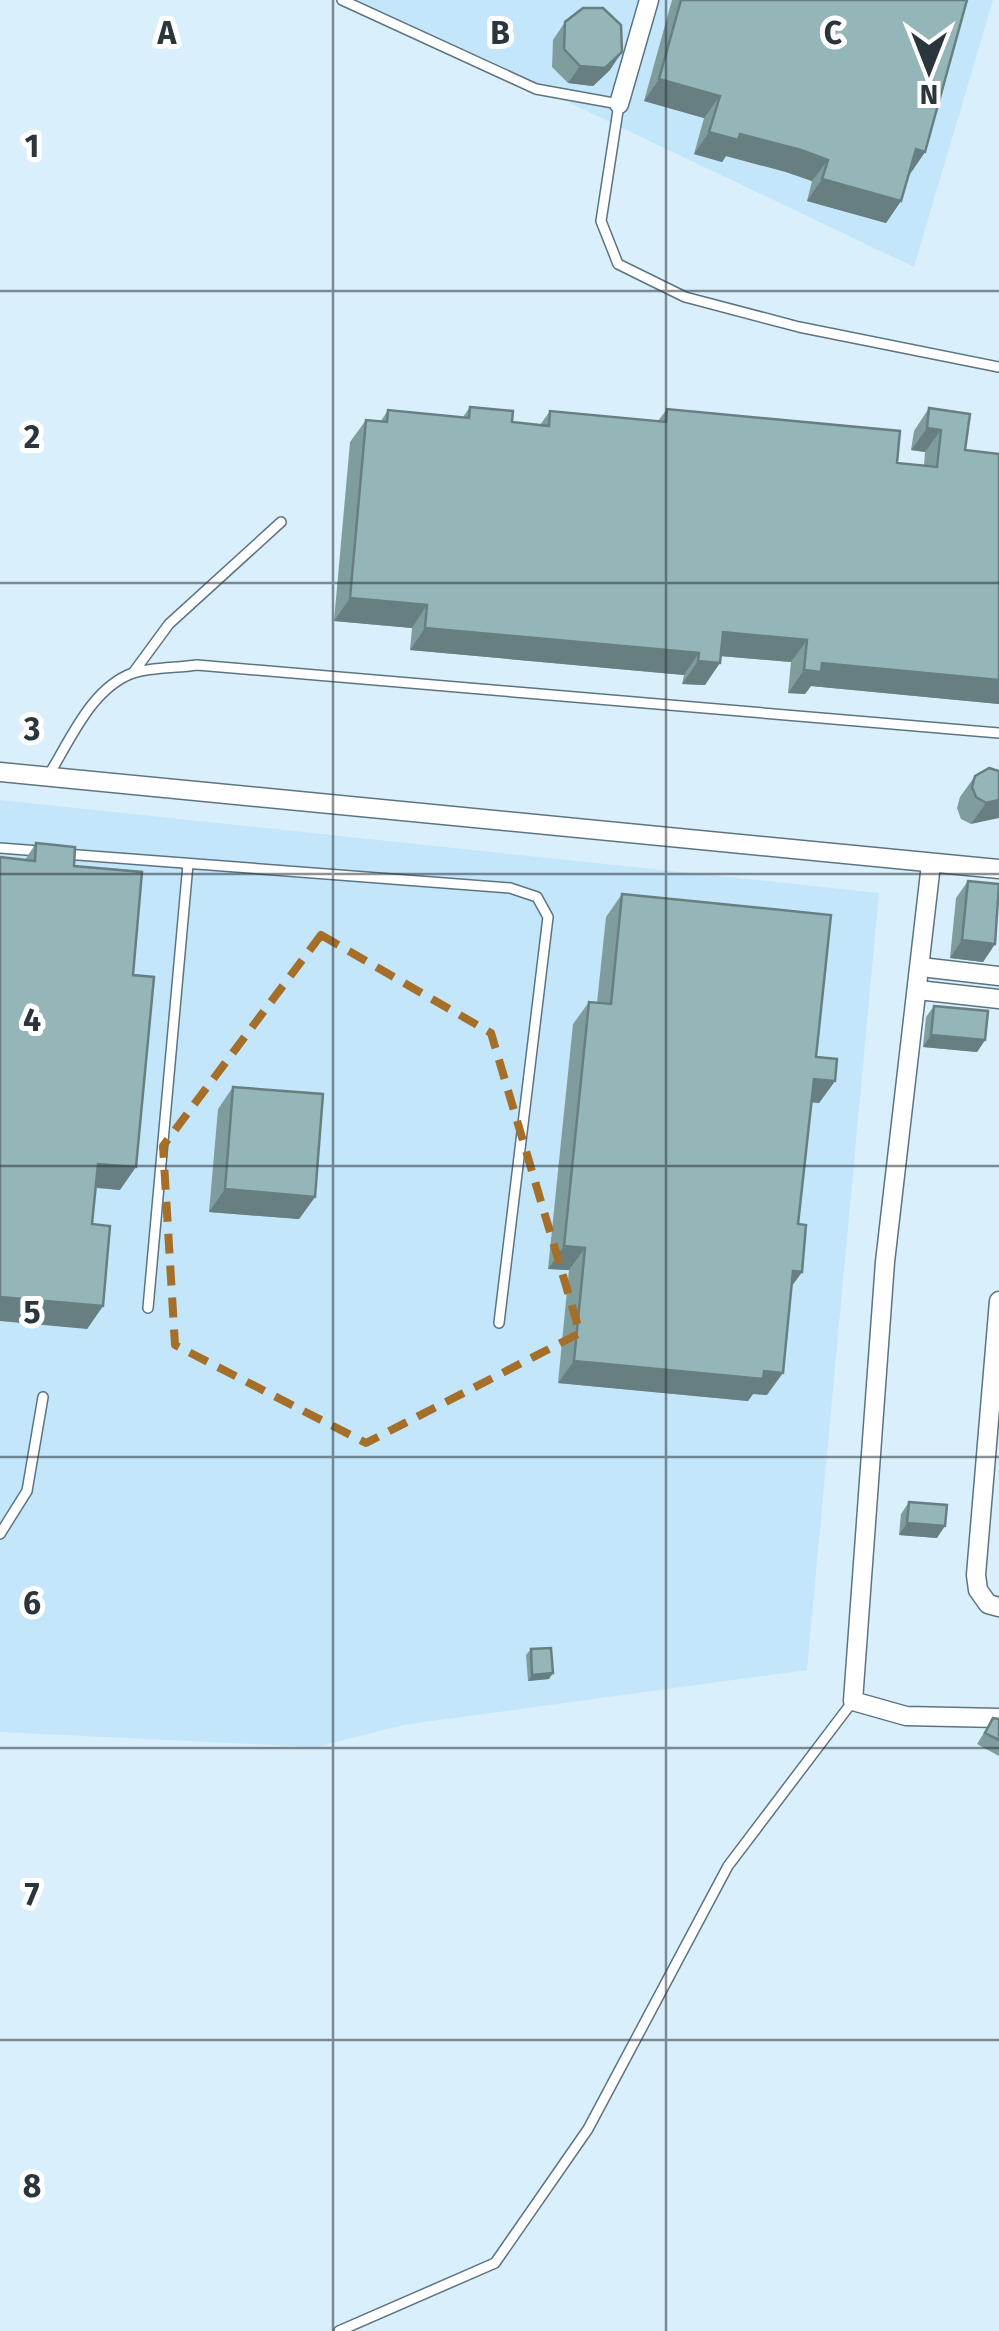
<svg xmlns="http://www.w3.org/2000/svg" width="999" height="2331" viewBox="0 0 999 2331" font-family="'Fira Sans',sans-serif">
	<rect width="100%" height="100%" fill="#daeffc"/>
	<g fill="#c4e6fb">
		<path d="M 354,0 L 993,0 L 914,267 Z"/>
		<path d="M 0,800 L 879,893 L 807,1670 L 403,1725 L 316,1747 L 0,1732 Z"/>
	</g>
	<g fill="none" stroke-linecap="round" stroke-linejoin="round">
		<g stroke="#5c7482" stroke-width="12">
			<g id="service">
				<path d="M 342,0 L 536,89 L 619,104 L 601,221 L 618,264 L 685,297 L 799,327 L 999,367"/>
				<path d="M 133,673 L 169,624 L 281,522"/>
				<path d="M 48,776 C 70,741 91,688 133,673 C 152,667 177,668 197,665 L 999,733"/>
				<path d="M 0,848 L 39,851"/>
				<path d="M 65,854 L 510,888 L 537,897 L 548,917 L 499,1323"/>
				<path d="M 148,1308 L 188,864"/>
				<path d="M 0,1534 L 27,1491 L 43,1397"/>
				<path d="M 339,2331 L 495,2263 L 588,2129 L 728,1866 L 853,1701"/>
			</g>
		</g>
		<g stroke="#5c7482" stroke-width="21">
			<g id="minor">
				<path d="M 619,104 L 649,0"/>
				<path d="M 0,772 L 999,869"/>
				<path d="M 931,864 L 885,1262 L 853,1701 L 906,1716 L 999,1718"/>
				<path d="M 921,967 L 999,976"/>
				<path d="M 918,990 L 999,999"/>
				<path d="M 999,1301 L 976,1575 L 978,1590 L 988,1604 L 999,1607"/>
			</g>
		</g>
		<use href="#service" stroke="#fff" stroke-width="9"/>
		<use href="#minor" stroke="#fff" stroke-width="18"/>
	</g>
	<g fill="#809d9e">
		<path d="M 672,0 L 967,0 L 925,152 L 910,174 L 901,201 L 886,223 L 807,201 L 812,181 L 786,172 L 726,156 L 722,162 L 694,154 L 704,118 L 644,101 Z"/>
		<path d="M 565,22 L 610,70 L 593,86 L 568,83 L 552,67 L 553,40 Z"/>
		<path d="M 470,407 L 512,422 L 540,425 L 550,411 L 658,421 L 667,409 L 897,463 L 924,465 L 925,452 L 911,450 L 914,431 L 929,408 L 965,450 L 999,454 L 999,448 L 999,704 L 811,686 L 805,694 L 788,693 L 791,662 L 721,656 L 705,685 L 682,684 L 684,675 L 410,650 L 412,628 L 334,621 L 350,442 L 366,420 L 381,421 L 388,410 L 463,417 Z"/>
		<path d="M 975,776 L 999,800 L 971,824 L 961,819 L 957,808 L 960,797 Z"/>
		<path d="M 36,843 L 74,866 L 133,975 L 120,1190 L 96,1188 L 92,1224 L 103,1306 L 87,1329 L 25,860 Z"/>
		<path d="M 968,881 L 995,944 L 983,962 L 950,958 L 956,898 Z"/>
		<path d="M 622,894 L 816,1057 L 835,1081 L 819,1103 L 812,1102 L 798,1224 L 802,1272 L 791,1287 L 767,1395 L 753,1394 L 748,1401 L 558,1383 L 569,1270 L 548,1269 L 573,1024 L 589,1002 L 597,1003 L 606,917 Z"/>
		<path d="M 934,1006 L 985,1040 L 977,1052 L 923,1047 L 926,1017 Z"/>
		<path d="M 233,1087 L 315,1197 L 299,1219 L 209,1212 L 218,1109 Z"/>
		<path d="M 909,1502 L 937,1538 L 899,1535 L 901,1514 Z"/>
		<path d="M 531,1649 L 549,1679 L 528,1681 L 526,1655 Z"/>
		<path d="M 993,1718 L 999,1719 L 999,1756 L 977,1744 Z"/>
	</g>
	<g fill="#687f81">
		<path d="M 622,52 L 610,70 L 593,86 L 568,83 L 580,66 Z"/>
		<path d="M 659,79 L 720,96 L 704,118 L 644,101 Z"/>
		<path d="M 709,132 L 740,134 L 801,150 L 828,160 L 812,181 L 786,172 L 726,156 L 722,162 L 694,154 Z"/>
		<path d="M 916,149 L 925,152 L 910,174 Z"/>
		<path d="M 822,179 L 901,201 L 886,223 L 807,201 Z"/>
		<path d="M 927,428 L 941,430 L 925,452 L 911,450 Z"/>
		<path d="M 350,598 L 427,605 L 412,628 L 334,621 Z"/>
		<path d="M 425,628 L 699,653 L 684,675 L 410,650 Z"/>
		<path d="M 723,632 L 807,640 L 791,662 L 708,655 Z"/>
		<path d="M 698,661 L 720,663 L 705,685 L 682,684 Z"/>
		<path d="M 822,663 L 999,680 L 999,704 L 811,686 L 805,694 L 788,693 L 804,670 Z"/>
		<path d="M 999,800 L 999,818 L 971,824 L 986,803 Z"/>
		<path d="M 962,940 L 995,944 L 983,962 L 950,958 Z"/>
		<path d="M 931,1035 L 985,1040 L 977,1052 L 923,1047 Z"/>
		<path d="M 814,1079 L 835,1081 L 819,1103 L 798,1101 Z"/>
		<path d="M 98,1164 L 136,1167 L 120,1190 L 83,1186 Z"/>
		<path d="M 225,1189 L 315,1197 L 299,1219 L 209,1212 Z"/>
		<path d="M 564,1246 L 585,1248 L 569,1270 L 548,1269 Z"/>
		<path d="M 793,1271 L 802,1272 L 786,1294 Z"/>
		<path d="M 0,1297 L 103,1306 L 87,1329 L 0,1321 Z"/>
		<path d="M 574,1361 L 764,1371 L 783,1373 L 767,1395 L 753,1394 L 748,1401 L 558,1383 Z"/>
		<path d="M 907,1523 L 945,1526 L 937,1538 L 899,1535 Z"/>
		<path d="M 553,1673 L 549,1679 L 528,1681 L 532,1675 Z"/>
	</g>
	<g fill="#95b6b8" stroke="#687f81" stroke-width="2.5">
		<path d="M 681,0 L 967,0 L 925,152 L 916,149 L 901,201 L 822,179 L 828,160 L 801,150 L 740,134 L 738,140 L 709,132 L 720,96 L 659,79 Z"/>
		<path d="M 583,8 L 603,8 L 621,25 L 622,52 L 605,68 L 580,66 L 564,49 L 565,22 Z"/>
		<path d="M 470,407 L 513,411 L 512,422 L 549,426 L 550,411 L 666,422 L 667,409 L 900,431 L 897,463 L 937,467 L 941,430 L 927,428 L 929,408 L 970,414 L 965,450 L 999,454 L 999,680 L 822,663 L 821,672 L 804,670 L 807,640 L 723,632 L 720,663 L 698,661 L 699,653 L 425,628 L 427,605 L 350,598 L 366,420 L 387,422 L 388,410 L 469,418 Z"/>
		<path d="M 989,768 L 999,771 L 999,800 L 986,803 L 976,797 L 972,787 L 975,776 Z"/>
		<path d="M 36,843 L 75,847 L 74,866 L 142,872 L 133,975 L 154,977 L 136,1167 L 98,1164 L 92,1224 L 110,1226 L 103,1306 L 0,1297 L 0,857 L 35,861 Z"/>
		<path d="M 968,881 L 999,884 L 995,944 L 962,940 Z"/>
		<path d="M 622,894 L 831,915 L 816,1057 L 837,1059 L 835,1081 L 814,1079 L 798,1224 L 806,1225 L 802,1272 L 793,1271 L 783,1373 L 764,1371 L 763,1379 L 574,1361 L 585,1248 L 564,1246 L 589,1002 L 611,1004 Z"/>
		<path d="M 934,1006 L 988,1011 L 985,1040 L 931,1035 Z"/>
		<path d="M 233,1087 L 323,1094 L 315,1197 L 225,1189 Z"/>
		<path d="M 909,1502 L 947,1505 L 945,1526 L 907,1523 Z"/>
		<path d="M 551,1648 L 553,1673 L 532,1675 L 531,1649 Z"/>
		<path d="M 993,1718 L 999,1719 L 999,1740 L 985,1733 Z"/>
	</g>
	<path fill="none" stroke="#a56f29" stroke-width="8" stroke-dasharray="20 12" stroke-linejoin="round" d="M 321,935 L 491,1033 L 580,1333 L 366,1443 L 175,1345 L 163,1146 Z"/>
	<path fill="none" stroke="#2b363c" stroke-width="2.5" stroke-opacity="0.55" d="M 333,0 L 333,2331M 666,0 L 666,2331M 0,291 L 999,291M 0,583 L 999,583M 0,874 L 999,874M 0,1166 L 999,1166M 0,1457 L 999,1457M 0,1748 L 999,1748M 0,2040 L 999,2040"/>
	<g font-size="32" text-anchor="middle" font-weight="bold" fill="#2b363c" stroke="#fff" stroke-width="10" stroke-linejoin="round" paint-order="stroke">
		<text x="167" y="44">A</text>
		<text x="500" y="44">B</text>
		<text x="833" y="44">C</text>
		<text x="32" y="157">1</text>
		<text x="32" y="448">2</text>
		<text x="32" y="740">3</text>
		<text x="32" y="1031">4</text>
		<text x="32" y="1323">5</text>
		<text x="32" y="1614">6</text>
		<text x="32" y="1905">7</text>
		<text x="32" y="2197">8</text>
	</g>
	<g transform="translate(929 70) rotate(180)" stroke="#ffffff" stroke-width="8" paint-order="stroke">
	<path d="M0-8L18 38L0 25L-18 38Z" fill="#2b363c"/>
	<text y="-15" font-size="28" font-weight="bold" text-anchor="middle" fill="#2b363c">N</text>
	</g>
</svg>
